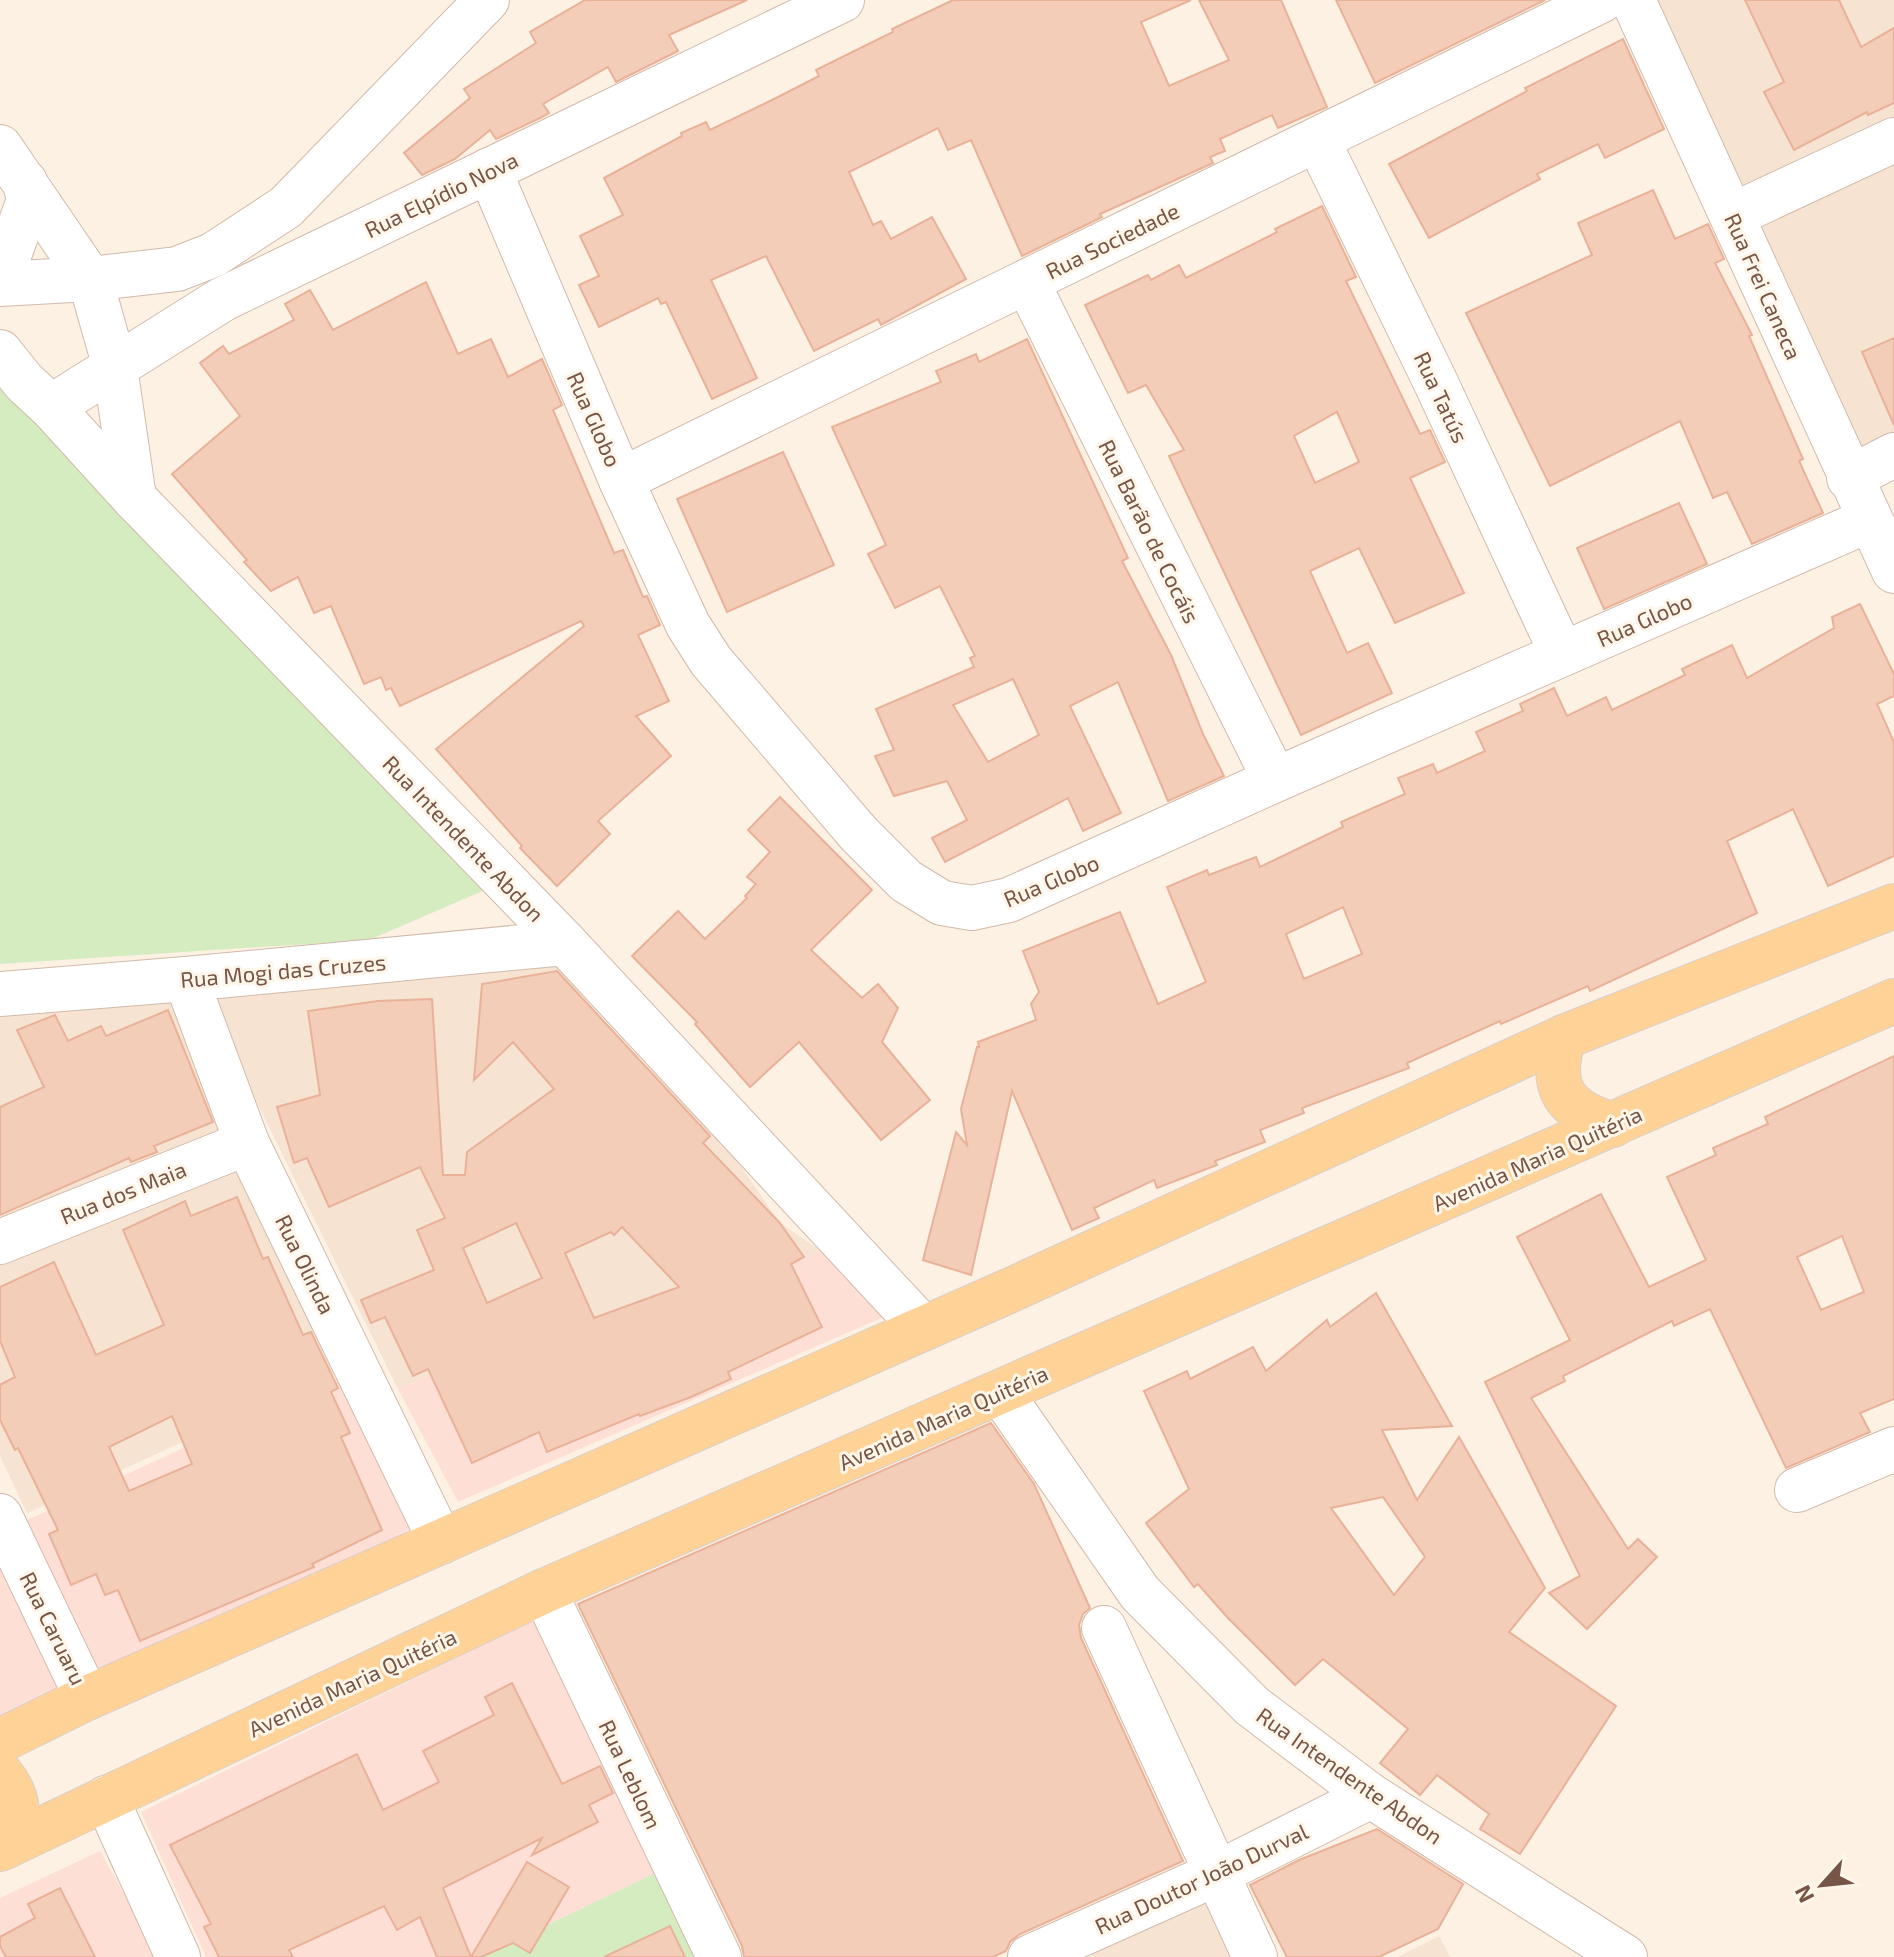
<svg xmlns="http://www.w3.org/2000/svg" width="1894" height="1957" viewBox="0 0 1894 1957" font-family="'Exo 2',sans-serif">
	<rect width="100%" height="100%" fill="#fdf1e3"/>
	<g fill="#f6e3d1">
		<path d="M 1648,0 L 1894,0 L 1894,124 L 1738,202 Z"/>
		<path d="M 1894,159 L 1894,441 L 1861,458 L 1753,227 Z"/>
		<path d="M 555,965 L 647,1069 L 659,1074 L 716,1130 L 779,1222 L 821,1251 L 518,1345 L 439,1371 L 398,1389 L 205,997 Z"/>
		<path d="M 179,990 L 236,1135 L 0,1219 L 0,1009 Z"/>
		<path d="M 239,1167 L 337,1372 L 27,1513 L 0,1456 L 0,1266 Z"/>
		<path d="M 1208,1894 L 1235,1957 L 1093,1957 L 1089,1949 Z"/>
		<path d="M 1439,1936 L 1450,1957 L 1398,1957 Z"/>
	</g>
	<g fill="#fedfd6">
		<path d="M 821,1251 L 886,1316 L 458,1502 L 398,1389 L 439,1371 L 518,1345 Z"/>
		<path d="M 342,1375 L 415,1527 L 260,1605 L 98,1678 L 25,1521 Z"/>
		<path d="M 0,1548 L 64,1689 L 0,1717 Z"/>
		<path d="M 534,1620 L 657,1872 L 481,1957 L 206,1957 L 141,1812 Z"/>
		<path d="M 100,1851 L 159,1957 L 0,1957 L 0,1898 Z"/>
	</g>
	<g fill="#d5ecc1">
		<path d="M 0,381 L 492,887 L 369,940 L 0,964 Z"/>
		<path d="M 657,1872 L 698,1957 L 483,1957 L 483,1956 Z"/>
	</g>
	<g fill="#f4cdb9" stroke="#e8b198" stroke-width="2" fill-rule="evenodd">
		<path d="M 585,0 L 747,0 L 669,35 L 678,51 L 616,82 L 608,67 L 543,104 L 549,113 L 542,117 L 496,139 L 490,130 L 455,159 L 422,175 L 404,153 L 470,98 L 464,89 L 536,43 L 530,32 Z"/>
		<path d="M 953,0 L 1191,0 L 1141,22 L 1169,86 L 1229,60 L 1199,0 L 1281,0 L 1327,107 L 1278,128 L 1272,115 L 1220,139 L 1225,151 L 1210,157 L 1213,163 L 1100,214 L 1102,217 L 1022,256 L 971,140 L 948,150 L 938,128 L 849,172 L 873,225 L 881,221 L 891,239 L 932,217 L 966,279 L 881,325 L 878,319 L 814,351 L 766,256 L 711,280 L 757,378 L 712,399 L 666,302 L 661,304 L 658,298 L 599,327 L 579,285 L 599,276 L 580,236 L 623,215 L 604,178 L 682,136 L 681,133 L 706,122 L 710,130 L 778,97 L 819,76 L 816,70 L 893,32 L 892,29 Z"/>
		<path d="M 1336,0 L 1545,0 L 1375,83 Z"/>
		<path d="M 1745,0 L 1839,0 L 1861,47 L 1894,28 L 1894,103 L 1868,115 L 1867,112 L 1794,150 L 1764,92 L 1784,82 Z"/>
		<path d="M 1623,39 L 1664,129 L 1605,158 L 1598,144 L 1537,174 L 1540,179 L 1429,238 L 1389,164 L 1527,91 L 1525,88 Z"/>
		<path d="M 1653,190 L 1675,239 L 1708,224 L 1724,259 L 1715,263 L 1752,335 L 1749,336 L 1803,459 L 1799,461 L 1823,513 L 1752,544 L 1727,492 L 1713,498 L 1680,421 L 1550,486 L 1466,313 L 1592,255 L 1578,223 Z"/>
		<path d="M 1322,206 L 1356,277 L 1346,281 L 1420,434 L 1430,430 L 1445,462 L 1410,478 L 1464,593 L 1395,623 L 1359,548 L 1310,571 L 1347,653 L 1368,643 L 1392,693 L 1301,735 L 1169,456 L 1184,450 L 1146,385 L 1128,393 L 1085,305 L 1148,275 L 1151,280 L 1179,265 L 1186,278 L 1277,232 L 1275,229 ZM 1337,412 L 1359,462 L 1315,483 L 1294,436 Z"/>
		<path d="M 426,282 L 458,354 L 491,339 L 508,377 L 542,359 L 562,405 L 553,410 L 614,553 L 623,550 L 643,597 L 647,596 L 660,625 L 638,635 L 669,701 L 636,716 L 671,756 L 598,821 L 610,834 L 557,886 L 520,848 L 522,846 L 436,749 L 584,626 L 581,621 L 400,706 L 391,688 L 386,690 L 381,677 L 364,684 L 331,606 L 314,613 L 298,577 L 271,591 L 244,562 L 247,560 L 172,474 L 240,416 L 200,363 L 223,346 L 229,354 L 294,320 L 285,304 L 310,290 L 333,330 Z"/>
		<path d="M 1894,338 L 1894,425 L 1862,352 Z"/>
		<path d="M 1027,339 L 1128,558 L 1122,561 L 1171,655 L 1203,734 L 1224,776 L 1168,801 L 1118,682 L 1070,706 L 1121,813 L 1083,831 L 1068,798 L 945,862 L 932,838 L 967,820 L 947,781 L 894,796 L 875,756 L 894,750 L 876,709 L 974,667 L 970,658 L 975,656 L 940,586 L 895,608 L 868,554 L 886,545 L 832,427 L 941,382 L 936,371 L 976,354 L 979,362 ZM 1013,679 L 1039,735 L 988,762 L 953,705 Z"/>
		<path d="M 783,452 L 834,565 L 727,612 L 677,499 Z"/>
		<path d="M 1679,503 L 1707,564 L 1604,609 L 1577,548 Z"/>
		<path d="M 1860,604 L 1894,674 L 1894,696 L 1877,704 L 1894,742 L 1894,856 L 1828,886 L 1793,809 L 1727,841 L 1757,913 L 1590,991 L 1588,986 L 1501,1024 L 1500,1021 L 1407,1063 L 1409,1068 L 1302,1108 L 1304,1113 L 1260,1130 L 1265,1142 L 1215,1161 L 1217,1165 L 1157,1188 L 1154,1180 L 1094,1208 L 1099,1218 L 1072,1230 L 1012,1091 L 971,1275 L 923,1260 L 956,1132 L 967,1145 L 961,1109 L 977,1047 L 979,1047 L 978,1042 L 1036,1020 L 1031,1004 L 1039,992 L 1023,951 L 1120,912 L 1158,1004 L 1206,982 L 1167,887 L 1207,870 L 1209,875 L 1256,857 L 1260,867 L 1343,827 L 1341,822 L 1405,794 L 1398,778 L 1433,764 L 1437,773 L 1485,751 L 1476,732 L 1523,711 L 1520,704 L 1554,688 L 1567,716 L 1606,697 L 1612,710 L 1685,675 L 1682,669 L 1732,645 L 1747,678 L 1834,628 L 1832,617 ZM 1343,907 L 1362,954 L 1304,979 L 1286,934 Z"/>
		<path d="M 780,797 L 872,890 L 811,950 L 862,998 L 878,984 L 898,1008 L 882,1042 L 930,1100 L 881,1140 L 799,1042 L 750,1087 L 695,1024 L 697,1022 L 632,956 L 678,911 L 705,939 L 747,898 L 745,896 L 756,884 L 747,877 L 770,852 L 748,830 Z"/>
		<path d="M 557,971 L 710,1136 L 703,1143 L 779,1222 L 804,1257 L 791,1264 L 822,1327 L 728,1372 L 731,1379 L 691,1397 L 640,1416 L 639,1414 L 547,1452 L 539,1432 L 472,1463 L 428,1369 L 413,1376 L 385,1317 L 371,1323 L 361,1300 L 434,1270 L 417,1230 L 445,1218 L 420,1167 L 329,1207 L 307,1158 L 294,1163 L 277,1107 L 320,1095 L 308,1011 L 378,1001 L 432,999 L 443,1175 L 465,1175 L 467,1152 L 554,1089 L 513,1042 L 474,1080 L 482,984 ZM 516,1223 L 542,1278 L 487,1303 L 463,1248 ZM 622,1227 L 679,1287 L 594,1318 L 565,1253 L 611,1232 L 614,1235 Z"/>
		<path d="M 168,1010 L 213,1122 L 154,1146 L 157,1152 L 149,1155 L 131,1162 L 129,1158 L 0,1215 L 0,1107 L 44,1087 L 17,1030 L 55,1015 L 68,1041 L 101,1026 L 106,1036 Z"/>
		<path d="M 1894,1056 L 1894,1399 L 1860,1413 L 1870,1432 L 1786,1468 L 1710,1309 L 1674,1326 L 1672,1321 L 1563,1376 L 1565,1381 L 1531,1398 L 1628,1549 L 1638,1539 L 1657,1557 L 1587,1629 L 1549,1593 L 1580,1576 L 1485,1382 L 1570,1340 L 1517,1237 L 1601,1194 L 1649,1287 L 1706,1260 L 1667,1177 L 1716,1155 L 1713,1148 L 1768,1124 L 1765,1117 ZM 1842,1236 L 1864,1292 L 1821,1310 L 1797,1257 Z"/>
		<path d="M 237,1197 L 263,1259 L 268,1257 L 303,1335 L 311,1332 L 338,1388 L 331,1392 L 350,1433 L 341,1437 L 382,1530 L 312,1564 L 314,1567 L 140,1641 L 118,1590 L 105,1595 L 96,1574 L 71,1585 L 49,1534 L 58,1530 L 18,1448 L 15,1450 L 0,1420 L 0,1385 L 15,1377 L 0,1341 L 0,1287 L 54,1262 L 96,1355 L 164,1325 L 123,1230 L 185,1201 L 191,1216 ZM 172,1416 L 192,1464 L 129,1491 L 109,1447 Z"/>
		<path d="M 1376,1293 L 1452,1426 L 1382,1430 L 1417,1500 L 1459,1437 L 1545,1588 L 1509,1632 L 1616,1706 L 1520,1854 L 1480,1829 L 1489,1814 L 1437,1775 L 1420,1795 L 1380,1763 L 1408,1729 L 1323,1659 L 1295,1685 L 1227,1617 L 1198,1584 L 1194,1587 L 1146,1523 L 1189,1489 L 1144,1391 L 1187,1371 L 1190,1379 L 1253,1347 L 1266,1371 L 1327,1320 L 1330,1327 ZM 1383,1497 L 1425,1557 L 1394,1595 L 1331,1508 Z"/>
		<path d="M 991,1423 L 1034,1484 L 1090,1608 L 1083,1614 L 1079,1625 L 1081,1638 L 1183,1861 L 1020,1934 L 1010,1942 L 1006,1951 L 993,1957 L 744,1957 L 742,1946 L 578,1604 Z"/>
		<path d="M 512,1683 L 562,1784 L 600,1766 L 613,1793 L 589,1805 L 598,1822 L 532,1855 L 542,1838 L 443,1888 L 471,1957 L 437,1957 L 420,1917 L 397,1930 L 384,1906 L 289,1950 L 293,1957 L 219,1957 L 204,1927 L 211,1924 L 170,1845 L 357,1754 L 383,1810 L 439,1782 L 423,1751 L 494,1715 L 485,1697 Z"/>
		<path d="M 1377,1829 L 1463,1884 L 1438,1929 L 1379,1957 L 1287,1957 L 1250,1885 L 1299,1860 Z"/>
		<path d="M 527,1862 L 569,1887 L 530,1953 L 513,1943 L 481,1957 L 471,1957 Z"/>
		<path d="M 60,1888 L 95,1957 L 6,1957 L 0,1946 L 0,1937 L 35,1918 L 28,1904 Z"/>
		<path d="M 670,1926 L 685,1957 L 604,1957 Z"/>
	</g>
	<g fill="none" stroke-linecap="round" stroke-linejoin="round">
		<g stroke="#d1baab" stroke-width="46">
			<g id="minor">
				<path d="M 1633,0 L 1894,571"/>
				<path d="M 1318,141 L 1435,381 L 1562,654"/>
				<path d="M 0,147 L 90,279 L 115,367 L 134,498"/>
				<path d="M 489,170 L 621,480 L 688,625 L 711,661 L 859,834 L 906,881 L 942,903 L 972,908 L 1009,900 L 1275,780 L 1869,520"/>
				<path d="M 1733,215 L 1894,140"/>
				<path d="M 0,280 L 29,200 L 25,182"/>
				<path d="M 1027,282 L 1275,780"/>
				<path d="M 0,284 L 90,279 L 177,269 L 213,255 L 286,207 L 487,0"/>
				<path d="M 0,352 L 24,382 L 51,407 L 134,498 L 565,943 L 923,1328"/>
				<path d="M 51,407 L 223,299 L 842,0"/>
				<path d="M 1849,478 L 1894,455"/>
				<path d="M 621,480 L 1602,0"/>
				<path d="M 186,979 L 247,1143 L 441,1542"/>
				<path d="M 0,994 L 186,979 L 565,943"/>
				<path d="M 0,1242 L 247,1143"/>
				<path d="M 1001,1393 L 1140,1593 L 1252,1706 L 1371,1796 L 1625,1957"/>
				<path d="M 1797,1490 L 1894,1449"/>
				<path d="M 0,1516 L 87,1698"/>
				<path d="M 544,1591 L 719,1957"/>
				<path d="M 1104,1628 L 1255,1957"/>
				<path d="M 106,1798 L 178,1957"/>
				<path d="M 1030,1957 L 1218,1873 L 1371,1796"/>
			</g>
		</g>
		<g stroke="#d9cfcb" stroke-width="46">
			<g id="major">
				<path d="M 1564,1037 C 1548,1088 1564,1110 1613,1125"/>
				<path d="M 0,1741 L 87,1698 L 1013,1289 L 1564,1037 L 1894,906"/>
				<path d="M 0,1773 C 20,1797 22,1818 7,1846"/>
				<path d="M 0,1849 L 544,1591 L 1894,1001"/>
			</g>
		</g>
		<use href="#minor" stroke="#fff" stroke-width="44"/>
		<use href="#major" stroke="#ffd298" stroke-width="44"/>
	</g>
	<g text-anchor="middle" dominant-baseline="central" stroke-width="6" stroke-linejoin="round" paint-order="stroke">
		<g font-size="22" fill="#775547" stroke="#fff6ea">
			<text transform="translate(441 194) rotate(-26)">Rua Elpídio Nova</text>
			<text transform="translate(1112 240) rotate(-26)">Rua Sociedade</text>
			<text transform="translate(1764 286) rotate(66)">Rua Frei Caneca</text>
			<text transform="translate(1442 397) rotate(65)">Rua Tatús</text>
			<text transform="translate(595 419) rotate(66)">Rua Globo</text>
			<text transform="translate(1150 531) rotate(64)">Rua Barão de Cocáis</text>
			<text transform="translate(1644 619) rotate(-24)">Rua Globo</text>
			<text transform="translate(464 838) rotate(46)">Rua Intendente Abdon</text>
			<text transform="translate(1051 880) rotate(-23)">Rua Globo</text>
			<text transform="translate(283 970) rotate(-5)">Rua Mogi das Cruzes</text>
			<text transform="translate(1537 1158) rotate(-24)">Avenida Maria Quitéria</text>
			<text transform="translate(123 1192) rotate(-22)">Rua dos Maia</text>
			<text transform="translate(306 1264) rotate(64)">Rua Olinda</text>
			<text transform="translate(943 1417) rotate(-24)">Avenida Maria Quitéria</text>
			<text transform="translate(54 1628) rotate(64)">Rua Caruaru</text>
			<text transform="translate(352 1682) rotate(-25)">Avenida Maria Quitéria</text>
			<text transform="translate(631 1774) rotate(65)">Rua Leblom</text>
			<text transform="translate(1350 1775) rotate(35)">Rua Intendente Abdon</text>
			<text transform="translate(1201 1878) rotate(-25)">Rua Doutor João Durval</text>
		</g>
	</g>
	<g transform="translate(1822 1885) rotate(243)" stroke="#fff6ea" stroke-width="6" paint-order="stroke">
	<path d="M0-6L14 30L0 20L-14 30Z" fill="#775547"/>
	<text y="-12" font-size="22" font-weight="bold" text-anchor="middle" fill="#775547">N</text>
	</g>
</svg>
